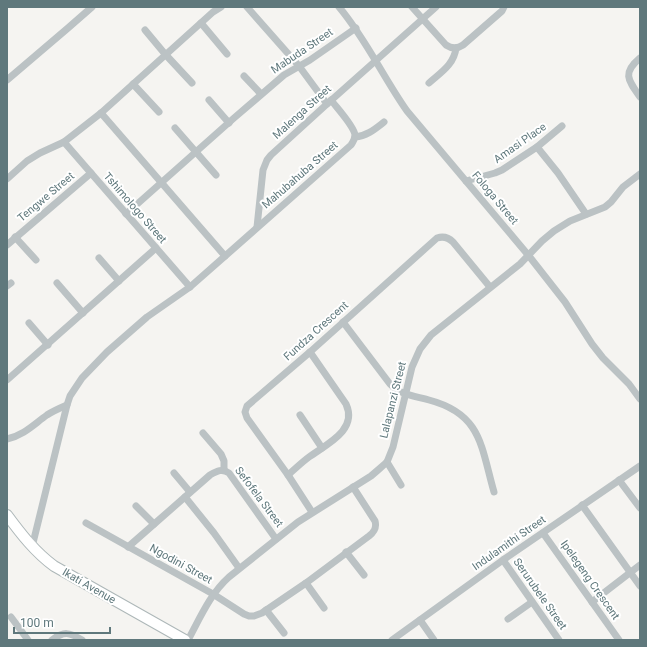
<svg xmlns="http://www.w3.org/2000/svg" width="647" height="647" viewBox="0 0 647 647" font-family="Roboto,sans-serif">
	<rect width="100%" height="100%" fill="#f5f4f1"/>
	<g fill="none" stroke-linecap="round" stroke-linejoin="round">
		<g stroke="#adb7b8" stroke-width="12">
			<path id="secondary" d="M 7,515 C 21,534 35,552 54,566 L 185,640"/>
		</g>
		<g stroke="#bbc2c4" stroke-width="7">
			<path d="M 247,7 L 299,66 L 327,104"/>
			<path d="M 339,7 C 366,39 383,77 407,111 L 529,256 L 565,302 L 592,344 L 603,358 L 629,384 L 640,399"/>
			<path d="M 412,7 L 446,45 C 452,49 457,49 463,45 L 502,11 L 504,7"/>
			<path d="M 201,23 L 227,54"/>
			<path d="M 145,30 L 165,54 L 192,83"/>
			<path d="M 640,58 C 622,73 628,80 640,97"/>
			<path d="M 244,76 L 261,94"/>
			<path d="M 7,80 L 68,28 L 92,7"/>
			<path d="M 429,83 C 440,73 454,65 456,48"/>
			<path d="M 133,84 L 159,112"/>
			<path d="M 209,100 L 229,123"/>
			<path d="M 101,113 L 225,256"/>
			<path d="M 175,128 L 216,175"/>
			<path d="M 355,137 C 367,136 375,129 384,122"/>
			<path d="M 64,142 L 190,287"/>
			<path d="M 537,147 L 558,173 L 586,214"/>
			<path d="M 7,179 L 27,161 L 40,153 L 64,142 L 101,113 L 213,12 L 221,7"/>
			<path d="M 466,181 L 495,173 L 502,170 L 537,147 L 562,126"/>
			<path d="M 126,214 L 234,118 L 284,75 L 310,60 L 356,28"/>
			<path d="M 257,227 L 263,170 L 267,160 L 271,155 L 327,104 L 436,7"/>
			<path d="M 15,237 L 36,260"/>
			<path d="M 7,245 L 91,173"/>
			<path d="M 99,258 L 119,281"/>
			<path d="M 57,283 L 83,313"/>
			<path d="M 7,286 L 11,283"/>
			<path d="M 343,322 L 390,384 C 400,395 415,396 429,400 C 482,414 481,447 494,492"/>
			<path d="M 29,323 L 48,345"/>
			<path d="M 7,380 L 156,248"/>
			<path d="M 300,415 L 322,448"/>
			<path d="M 203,433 L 221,454 L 224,461 L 224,470"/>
			<path d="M 7,439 C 24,435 33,425 47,415 C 53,411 60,408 67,405 L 70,396 L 82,378 L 107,352 L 147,317 L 190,287 L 351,145 C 353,142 355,139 355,135 C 354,126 337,108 331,100"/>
			<path d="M 387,462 L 401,485"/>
			<path d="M 174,473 L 190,492"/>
			<path d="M 288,475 C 295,469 302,462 309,457 C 327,444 358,430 346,404 L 310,352"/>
			<path d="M 619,480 L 640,508"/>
			<path d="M 185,497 L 214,533 L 239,568"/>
			<path d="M 582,505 L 640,586"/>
			<path d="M 136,506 L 154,524"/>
			<path d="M 312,512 L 288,475 L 247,418 L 245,412 L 247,406 L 310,352 L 437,238 C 443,236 448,237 453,242 L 490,287"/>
			<path d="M 86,523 L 213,594 L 244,614 L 249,616 L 254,616 L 262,613 L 306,583 L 369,536 C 374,532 377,528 375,521 L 353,487"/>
			<path d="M 543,533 L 619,640"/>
			<path d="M 32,547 L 67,405"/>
			<path d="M 128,547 L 210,475 C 217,471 222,468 229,473 L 276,539"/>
			<path d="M 346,552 L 364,575"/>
			<path d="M 503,560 L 559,640"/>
			<path d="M 306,583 L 324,608"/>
			<path d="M 592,602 L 640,565"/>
			<path d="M 266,610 L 284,633"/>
			<path d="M 11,617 L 28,640"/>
			<path d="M 508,619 L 532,602"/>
			<path d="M 420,620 L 434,640"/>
			<path d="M 52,640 C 64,631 69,632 82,640"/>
			<path d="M 188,640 C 200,618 210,594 229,577 L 298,522 L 371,476 L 378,470 L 387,462 L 393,447 L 412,367 L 420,349 L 431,335 L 520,264 L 542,241 L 554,231 L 570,221 L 605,207 L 611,202 L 623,187 L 640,174"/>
			<path d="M 392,640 L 503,560 L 640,466"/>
		</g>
		<use href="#secondary" stroke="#fff" stroke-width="10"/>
	</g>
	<g text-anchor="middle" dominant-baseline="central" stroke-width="4" stroke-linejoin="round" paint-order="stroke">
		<g font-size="11" fill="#5f787c" stroke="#fff">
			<text transform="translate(302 51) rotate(-34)">Mabuda Street</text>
			<text transform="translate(302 112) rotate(-42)">Malenga Street</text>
			<text transform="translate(520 143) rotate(-35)">Amasi Place</text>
			<text transform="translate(300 175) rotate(-41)">Mahubahuba Street</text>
			<text transform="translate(46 197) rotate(-40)">Tengwe Street</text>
			<text transform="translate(495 198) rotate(50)">Fologa Street</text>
			<text transform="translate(135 208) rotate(49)">Tshimologo Street</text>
			<text transform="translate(316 331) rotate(-42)">Fundza Crescent</text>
			<text transform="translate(393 400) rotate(-76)">Lalapanzi Street</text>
			<text transform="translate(259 497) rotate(53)">Sefofela Street</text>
			<text transform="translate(509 543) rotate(-35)">Indulamithi Street</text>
			<text transform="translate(181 564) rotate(29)">Ngodini Street</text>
			<text transform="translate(590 580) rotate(55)">Ipelegeng Crescent</text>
			<text transform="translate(89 586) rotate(30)">Ikati Avenue</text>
			<text transform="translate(540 594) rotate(55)">Serurubele Street</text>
		</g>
	</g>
	<rect width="647" height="647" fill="none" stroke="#5f787c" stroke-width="16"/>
	<path d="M14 627v6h96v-6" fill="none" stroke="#5f787c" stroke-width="2"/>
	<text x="20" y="627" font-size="12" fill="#5f787c" stroke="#ffffff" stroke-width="3" paint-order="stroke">100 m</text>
</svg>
